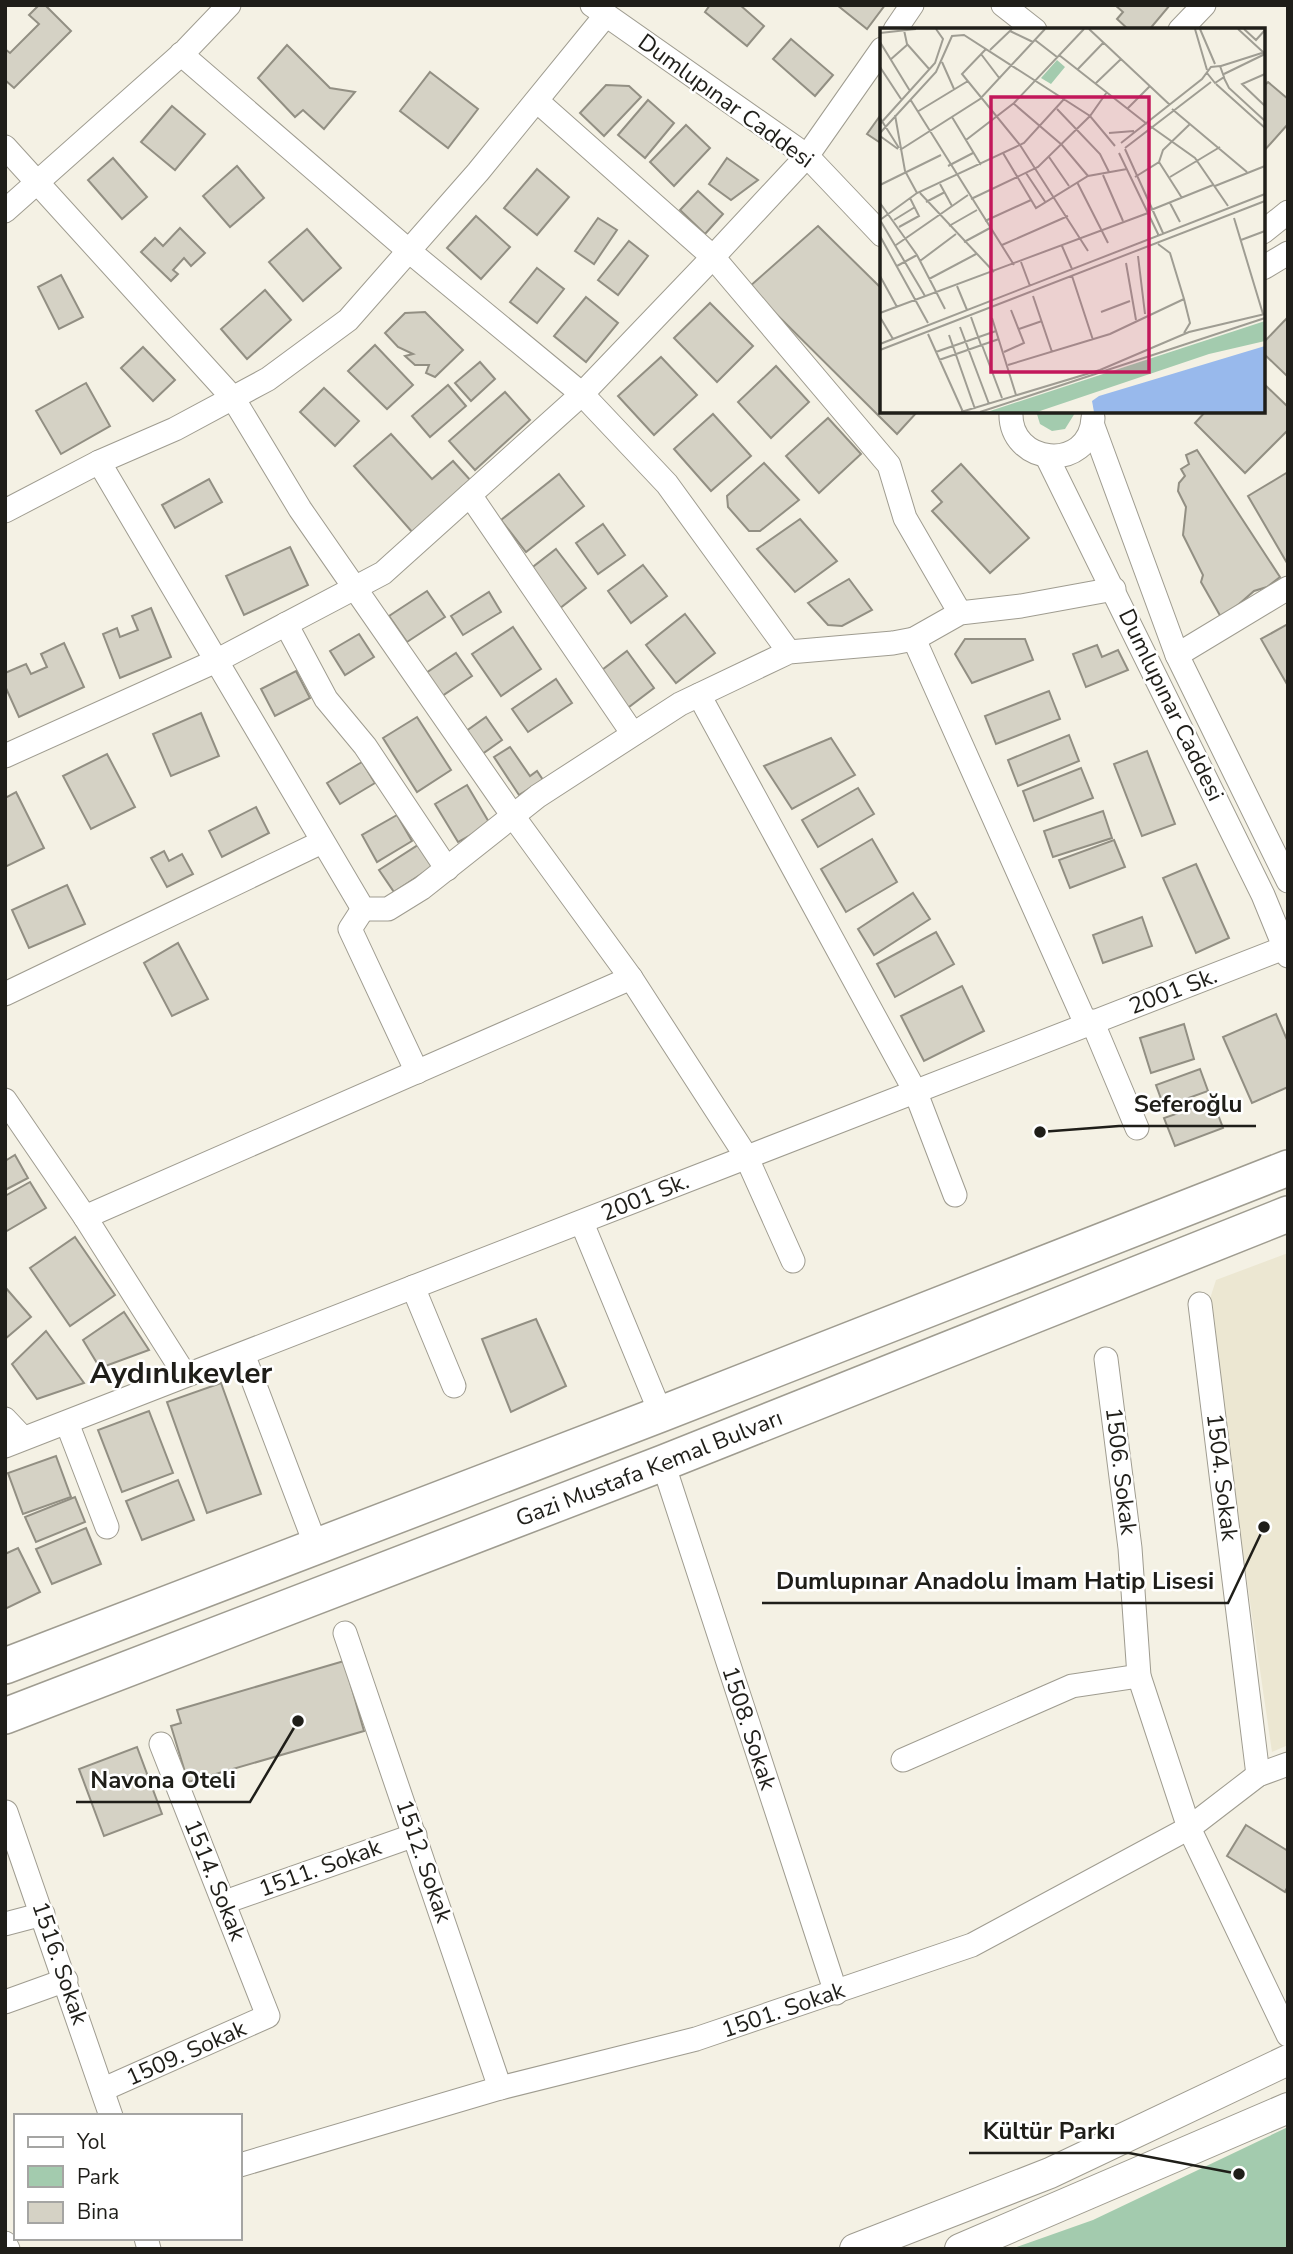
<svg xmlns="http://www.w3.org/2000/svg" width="1293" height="2254" viewBox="0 0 1293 2254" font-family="'Nunito Sans',sans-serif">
	<rect width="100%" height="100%" fill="#f4f1e4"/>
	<path fill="#ece7d2" d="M 1288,1253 L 1288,1745 L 1272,1752 L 1207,1308 L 1216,1280 Z"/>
	<g fill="#a3cbae">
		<path d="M 1036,411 L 1075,411 L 1075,413 L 1065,429 L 1052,431 L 1040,424 Z"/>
		<path d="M 1288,2127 L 1288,2249 L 1011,2249 L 1093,2220 Z"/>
	</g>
	<g fill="#d5d2c5" stroke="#928f83" stroke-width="2">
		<path d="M 39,5 L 45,5 L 71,31 L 14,88 L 5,80 L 5,49 L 10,53 L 39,24 L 29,15 Z"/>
		<path d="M 710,5 L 740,5 L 764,26 L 747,46 L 705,12 Z"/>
		<path d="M 837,5 L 885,5 L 867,29 Z"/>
		<path d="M 1115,5 L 1170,5 L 1149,30 L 1129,30 L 1117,19 L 1123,12 Z"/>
		<path d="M 791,39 L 833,75 L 815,96 L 773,59 Z"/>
		<path d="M 287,45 L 330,88 L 355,92 L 324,129 L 303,110 L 295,117 L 258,78 Z"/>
		<path d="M 430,72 L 478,109 L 448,148 L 400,111 Z"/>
		<path d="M 1268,82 L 1288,99 L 1288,124 L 1263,152 L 1263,87 Z"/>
		<path d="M 606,85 L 629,86 L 641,97 L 604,136 L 580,113 Z"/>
		<path d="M 648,100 L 674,123 L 645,158 L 618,135 Z"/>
		<path d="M 172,106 L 205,134 L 175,170 L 141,142 Z"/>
		<path d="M 882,113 L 882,144 L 867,134 Z"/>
		<path d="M 686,125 L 710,148 L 674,186 L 650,162 Z"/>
		<path d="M 113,158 L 147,197 L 122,219 L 88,180 Z"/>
		<path d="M 727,158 L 758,180 L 731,200 L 709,184 Z"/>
		<path d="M 237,166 L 264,198 L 230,227 L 203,196 Z"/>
		<path d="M 537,169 L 569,197 L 537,235 L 504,208 Z"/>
		<path d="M 698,191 L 723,214 L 705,234 L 680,210 Z"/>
		<path d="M 476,216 L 510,247 L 481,279 L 447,248 Z"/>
		<path d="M 598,218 L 617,230 L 594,264 L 575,251 Z"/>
		<path d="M 818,226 L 882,289 L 882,411 L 918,411 L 897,434 L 749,287 Z"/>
		<path d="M 180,228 L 205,253 L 191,266 L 184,258 L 173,270 L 178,274 L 171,281 L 141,252 L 155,238 L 163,246 Z"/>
		<path d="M 307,229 L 341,268 L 303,301 L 269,262 Z"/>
		<path d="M 629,241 L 648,256 L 618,295 L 598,280 Z"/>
		<path d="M 537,268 L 564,289 L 537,323 L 510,302 Z"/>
		<path d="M 61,275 L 83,317 L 59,329 L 38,287 Z"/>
		<path d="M 265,290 L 291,320 L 247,359 L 221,329 Z"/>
		<path d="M 586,297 L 618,323 L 586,362 L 554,336 Z"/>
		<path d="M 710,303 L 753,346 L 717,382 L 674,338 Z"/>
		<path d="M 425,312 L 463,350 L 435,377 L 426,373 L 429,365 L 415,365 L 405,356 L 413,354 L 398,347 L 385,333 L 405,313 Z"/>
		<path d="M 1288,317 L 1288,377 L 1263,353 L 1263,343 Z"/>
		<path d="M 375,345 L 413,385 L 387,409 L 348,371 Z"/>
		<path d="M 143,347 L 175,380 L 153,401 L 121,368 Z"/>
		<path d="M 661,357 L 697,395 L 654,435 L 618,396 Z"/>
		<path d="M 480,362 L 495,379 L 471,401 L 455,383 Z"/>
		<path d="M 776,366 L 809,402 L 771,438 L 738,402 Z"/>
		<path d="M 86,383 L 110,426 L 61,454 L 36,411 Z"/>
		<path d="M 1263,383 L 1288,407 L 1288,430 L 1245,473 L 1195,423 L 1206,411 L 1263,411 Z"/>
		<path d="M 448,385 L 466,406 L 430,437 L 412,416 Z"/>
		<path d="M 324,388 L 359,421 L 335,446 L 300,412 Z"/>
		<path d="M 505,392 L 530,420 L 475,470 L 449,441 Z"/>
		<path d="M 713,414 L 751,456 L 711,491 L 674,449 Z"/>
		<path d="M 828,418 L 861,454 L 819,493 L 786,456 Z"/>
		<path d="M 391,434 L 432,479 L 453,461 L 472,482 L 413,533 L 354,466 Z"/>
		<path d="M 1197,450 L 1280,577 L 1267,587 L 1254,591 L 1222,619 L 1201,582 L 1203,575 L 1183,535 L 1186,507 L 1178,491 L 1179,483 L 1185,476 L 1181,469 L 1189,464 L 1186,455 Z"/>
		<path d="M 764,463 L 799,500 L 760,531 L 749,531 L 728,507 L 727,496 Z"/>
		<path d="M 961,464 L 1029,538 L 990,573 L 932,511 L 942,502 L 932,491 Z"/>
		<path d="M 1288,472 L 1288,563 L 1287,563 L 1248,496 Z"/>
		<path d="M 559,474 L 584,506 L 526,552 L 501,520 Z"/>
		<path d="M 209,479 L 222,502 L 175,528 L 162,505 Z"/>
		<path d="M 800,519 L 837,561 L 795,592 L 757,549 Z"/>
		<path d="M 603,524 L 625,555 L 598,574 L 576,543 Z"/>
		<path d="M 290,547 L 308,585 L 244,615 L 226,576 Z"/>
		<path d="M 556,549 L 586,588 L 555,612 L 525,573 Z"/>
		<path d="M 643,565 L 667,596 L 631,623 L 608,591 Z"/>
		<path d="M 849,579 L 872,610 L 842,626 L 828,625 L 808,603 Z"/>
		<path d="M 427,591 L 445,617 L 407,642 L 389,616 Z"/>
		<path d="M 489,592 L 501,612 L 463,635 L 451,616 Z"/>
		<path d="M 151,608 L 171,657 L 120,678 L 103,634 L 117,628 L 120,637 L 138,630 L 132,616 Z"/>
		<path d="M 685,614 L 715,653 L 676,683 L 646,645 Z"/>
		<path d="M 1288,624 L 1288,686 L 1261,639 Z"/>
		<path d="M 513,627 L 541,669 L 501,696 L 472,654 Z"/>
		<path d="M 359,634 L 374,657 L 345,675 L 330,651 Z"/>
		<path d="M 965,639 L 1025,639 L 1033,660 L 972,683 L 955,654 Z"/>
		<path d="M 64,643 L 84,687 L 19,717 L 5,686 L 5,673 L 26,664 L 31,674 L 47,667 L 41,654 Z"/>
		<path d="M 1097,645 L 1102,657 L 1118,650 L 1128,670 L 1086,687 L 1073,654 Z"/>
		<path d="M 627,651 L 654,688 L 625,710 L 598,673 Z"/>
		<path d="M 456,653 L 472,676 L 439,698 L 423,675 Z"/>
		<path d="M 296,671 L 310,698 L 275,716 L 261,689 Z"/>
		<path d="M 556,679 L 572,703 L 528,732 L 512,709 Z"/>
		<path d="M 1049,691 L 1060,719 L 996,744 L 985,716 Z"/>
		<path d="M 201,713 L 219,756 L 171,776 L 153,734 Z"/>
		<path d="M 417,717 L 451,770 L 417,792 L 383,738 Z"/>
		<path d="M 486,717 L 502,740 L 478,757 L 462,734 Z"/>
		<path d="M 1069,735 L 1079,761 L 1018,786 L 1008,760 Z"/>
		<path d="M 831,738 L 855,775 L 792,809 L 764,766 Z"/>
		<path d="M 510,747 L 530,776 L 537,771 L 543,780 L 519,795 L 494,757 Z"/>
		<path d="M 1147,751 L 1175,824 L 1142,836 L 1114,764 Z"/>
		<path d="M 107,754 L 135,807 L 91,829 L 63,776 Z"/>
		<path d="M 362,762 L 375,783 L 340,804 L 327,783 Z"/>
		<path d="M 1081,768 L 1093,798 L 1034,821 L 1023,791 Z"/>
		<path d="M 467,785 L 490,824 L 458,842 L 435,804 Z"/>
		<path d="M 858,788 L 874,814 L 818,847 L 802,820 Z"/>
		<path d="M 16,792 L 44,848 L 5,867 L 5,798 Z"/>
		<path d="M 256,807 L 269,833 L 222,857 L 209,831 Z"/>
		<path d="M 1103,811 L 1112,838 L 1053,857 L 1044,831 Z"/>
		<path d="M 397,815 L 412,841 L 377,862 L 362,835 Z"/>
		<path d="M 872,839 L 897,882 L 846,912 L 821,869 Z"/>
		<path d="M 1114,840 L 1125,867 L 1070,888 L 1059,860 Z"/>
		<path d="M 418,845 L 432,867 L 394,892 L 379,870 Z"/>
		<path d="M 164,851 L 169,861 L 182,854 L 193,874 L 167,887 L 151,858 Z"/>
		<path d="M 1196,864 L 1229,938 L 1196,953 L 1163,878 Z"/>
		<path d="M 67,885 L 85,924 L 29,948 L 12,910 Z"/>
		<path d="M 913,893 L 930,919 L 874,955 L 858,929 Z"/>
		<path d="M 1142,917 L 1152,946 L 1103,963 L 1093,935 Z"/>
		<path d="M 936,932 L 954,964 L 895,997 L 877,964 Z"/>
		<path d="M 178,943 L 208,999 L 172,1016 L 144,963 Z"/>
		<path d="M 962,986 L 984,1031 L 924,1061 L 901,1016 Z"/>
		<path d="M 1276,1014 L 1288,1042 L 1288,1087 L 1252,1103 L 1223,1037 Z"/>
		<path d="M 1184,1024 L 1194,1059 L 1151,1073 L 1140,1038 Z"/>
		<path d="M 1200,1069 L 1208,1091 L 1164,1107 L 1156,1085 Z"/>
		<path d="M 1213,1101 L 1223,1128 L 1175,1146 L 1164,1118 Z"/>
		<path d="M 15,1155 L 28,1178 L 5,1190 L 5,1161 Z"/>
		<path d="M 30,1182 L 46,1208 L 5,1232 L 5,1196 Z"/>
		<path d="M 75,1237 L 115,1295 L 70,1326 L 30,1268 Z"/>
		<path d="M 5,1287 L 31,1317 L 5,1339 Z"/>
		<path d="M 124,1312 L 149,1350 L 100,1368 L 83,1340 Z"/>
		<path d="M 536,1319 L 566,1386 L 511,1412 L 482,1339 Z"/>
		<path d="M 46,1331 L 84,1383 L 37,1399 L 12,1364 Z"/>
		<path d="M 221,1383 L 261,1494 L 207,1513 L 167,1402 Z"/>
		<path d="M 149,1411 L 173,1473 L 122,1492 L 98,1430 Z"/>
		<path d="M 56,1456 L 71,1497 L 23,1514 L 8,1473 Z"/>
		<path d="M 178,1480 L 194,1520 L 142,1540 L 126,1501 Z"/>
		<path d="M 75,1497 L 85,1522 L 36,1542 L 25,1517 Z"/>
		<path d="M 86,1528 L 101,1564 L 52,1584 L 36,1549 Z"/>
		<path d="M 18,1548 L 40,1592 L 5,1609 L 5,1554 Z"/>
		<path d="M 344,1661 L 364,1731 L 188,1782 L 171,1726 L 181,1723 L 177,1710 Z"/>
		<path d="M 137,1747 L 162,1814 L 104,1836 L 79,1769 Z"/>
		<path d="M 1246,1825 L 1288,1851 L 1288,1886 L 1285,1892 L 1227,1856 Z"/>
	</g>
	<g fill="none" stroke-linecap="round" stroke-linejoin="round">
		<g stroke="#9f9c90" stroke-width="25">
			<g id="minor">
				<path d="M 592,5 L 807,156 L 882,235"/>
				<path d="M 1003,5 L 1035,30"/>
				<path d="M 895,30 L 912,5"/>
				<path d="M 1180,30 L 1204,5"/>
				<path d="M 181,54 L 409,251 L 582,394 L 667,484 L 789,652"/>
				<path d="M 537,101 L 713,257 L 889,465 L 905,518 L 960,613"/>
				<path d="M 5,147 L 233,398 L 300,509 L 513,816 L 631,978 L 746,1156 L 793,1261"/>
				<path d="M 5,211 L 186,50 L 229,5"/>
				<path d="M 1263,232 L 1288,212"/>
				<path d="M 1263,268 L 1288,253"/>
				<path d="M 1011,411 C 1008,466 1090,473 1093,418"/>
				<path d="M 1093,426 L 1177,655 L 1288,881"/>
				<path d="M 1047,457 L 1263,895 L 1288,956"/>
				<path d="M 99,462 L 363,909 L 388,909 L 422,888 L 538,796 L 680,704 L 789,652 L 893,643 L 914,639 L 960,613 L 1021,606 L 1114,589"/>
				<path d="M 470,495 L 633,734"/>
				<path d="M 5,511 L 99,462 L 175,429 L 268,379 L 348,320 L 478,172 L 606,15"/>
				<path d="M 286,624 L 326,699 L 365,746 L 447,869"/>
				<path d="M 914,639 L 1086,1024"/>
				<path d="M 1177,655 L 1288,588"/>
				<path d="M 699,695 L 916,1093 L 955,1195"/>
				<path d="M 5,756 L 216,661 L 383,573 L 582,394 L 713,257 L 807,156 L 882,49"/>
				<path d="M 363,909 L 350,929 L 417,1072"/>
				<path d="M 5,994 L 322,842"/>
				<path d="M 1092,1021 L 1137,1128"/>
				<path d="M 5,1100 L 85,1217 L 185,1375"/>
				<path d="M 85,1217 L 631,978"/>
				<path d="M 582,1223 L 661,1414"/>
				<path d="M 413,1287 L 454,1386"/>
				<path d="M 1200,1304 L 1258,1775"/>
				<path d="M 243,1354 L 316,1546"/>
				<path d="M 1106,1359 L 1130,1548 L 1139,1676 L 1189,1828 L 1288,2035"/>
				<path d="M 5,1419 L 23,1438"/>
				<path d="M 67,1423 L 107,1527"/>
				<path d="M 5,1446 L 1284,948"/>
				<path d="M 663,1463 L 836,1993"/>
				<path d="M 345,1633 L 500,2088"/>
				<path d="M 903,1760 L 1072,1686 L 1139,1676"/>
				<path d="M 6,1812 L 111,2116"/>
				<path d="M 225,1902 L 415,1835"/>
				<path d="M 5,1924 L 43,1914"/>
				<path d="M 5,2002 L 66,1980"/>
				<path d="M 104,2089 L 268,2016 L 161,1744"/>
				<path d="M 240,2165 L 500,2088 L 696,2039 L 972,1945 L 1189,1828 L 1258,1775 L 1288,1764"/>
				<path d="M 146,2238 L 149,2249"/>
				<path d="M 5,2243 L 8,2249"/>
			</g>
		</g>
		<g stroke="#9f9c90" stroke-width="32">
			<g id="major">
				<path d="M 855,2249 L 1050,2173 L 1288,2060"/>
				<path d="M 960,2249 L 1288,2108"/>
			</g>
		</g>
		<g stroke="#9f9c90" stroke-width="38">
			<g id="highway">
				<path d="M 5,1666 L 661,1414 L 1288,1168"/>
				<path id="s1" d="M 5,1716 L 663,1463 L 1288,1214"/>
			</g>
		</g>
		<use href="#minor" stroke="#fff" stroke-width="23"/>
		<use href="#major" stroke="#fff" stroke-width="30"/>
		<use href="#highway" stroke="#fff" stroke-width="35"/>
	</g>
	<g text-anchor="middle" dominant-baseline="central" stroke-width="5" stroke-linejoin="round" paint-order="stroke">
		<g font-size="23" fill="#1f1e19" stroke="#fff">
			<text transform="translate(726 101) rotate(36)">Dumlupınar Caddesi</text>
			<text transform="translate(1171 705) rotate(64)">Dumlupınar Caddesi</text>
			<text transform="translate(1173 991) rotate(-21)">2001 Sk.</text>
			<text transform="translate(645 1197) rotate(-22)">2001 Sk.</text>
			<text stroke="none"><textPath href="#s1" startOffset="690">Gazi Mustafa Kemal Bulvarı</textPath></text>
			<text transform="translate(1121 1471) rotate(83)">1506. Sokak</text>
			<text transform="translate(1222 1477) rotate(83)">1504. Sokak</text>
			<text transform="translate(749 1728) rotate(72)">1508. Sokak</text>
			<text transform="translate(424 1861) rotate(71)">1512. Sokak</text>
			<text transform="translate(320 1868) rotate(-20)">1511. Sokak</text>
			<text transform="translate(215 1880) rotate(68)">1514. Sokak</text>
			<text transform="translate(60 1963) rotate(71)">1516. Sokak</text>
			<text transform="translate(783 2010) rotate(-19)">1501. Sokak</text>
			<text transform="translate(186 2053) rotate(-24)">1509. Sokak</text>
		</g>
		<g font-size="30" font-weight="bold" fill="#1f1e19" stroke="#fff">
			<text x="181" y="1373">Aydınlıkevler</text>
		</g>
	</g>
	<g transform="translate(880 28)">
		<rect width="385" height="385" fill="#f4f1e4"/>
		<path d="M 177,32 L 185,39 L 171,56 L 161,50 ZM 385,293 L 385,313 L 329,326 L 157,384 L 107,384 Z" fill="#a3cbae"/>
		<path d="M 385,318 L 385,384 L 214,384 L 212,373 L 219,368 Z" fill="#98b9ec"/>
		<path fill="none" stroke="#9f9d93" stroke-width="2" d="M 209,1 L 290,77M 315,1 L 327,42M 320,1 L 335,36M 358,1 L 383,24M 364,1 L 376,12 L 385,2M 24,2 L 27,16 L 50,42M 130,3 L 153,14M 0,5 L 36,1M 155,12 L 177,29M 0,14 L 30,63M 106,21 L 82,46 L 140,117 L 208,223M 110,22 L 132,1M 64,26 L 72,8 L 84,7 L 210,88 L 235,118M 101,26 L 120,51M 179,27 L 267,96M 10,32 L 27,17M 62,34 L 74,61M 341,38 L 385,24M 0,39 L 21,71M 197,42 L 224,14M 344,46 L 385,26M 385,46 L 362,56 L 385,78M 344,50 L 349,60 L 385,93M 216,55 L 241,31M 336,56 L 385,100M 30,71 L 134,237M 133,75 L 182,117 L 208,148M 248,80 L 270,58M 177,81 L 220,126 L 229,144M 292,81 L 367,144M 37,84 L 88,53M 15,87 L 25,143 L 37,165M 72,89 L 101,137M 0,90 L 19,120M 0,96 L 55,35 L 63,11 L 56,1M 270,98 L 315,130 L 348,178M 0,105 L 56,44 L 64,26M 229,105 L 254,103M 0,108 L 18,121M 86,112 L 134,75 L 204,1M 241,115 L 322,51 L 331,39 L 340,38 L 344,49 L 335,55 L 327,45M 245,120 L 331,54M 245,121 L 283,205M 20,122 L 100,71 L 165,1M 123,125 L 156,180 L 208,148 L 247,141M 239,125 L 279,208M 169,129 L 189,158M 279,134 L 302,170M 68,138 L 93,125M 146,145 L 166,175M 223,147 L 243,193M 255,149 L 279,134 L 283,122 L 310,96M 290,149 L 340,119M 197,154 L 228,215M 60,156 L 72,178M 0,157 L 61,127M 335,158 L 385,138M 40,165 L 114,244M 91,171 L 158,139 L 210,88 L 227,64M 46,174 L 65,164M 0,175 L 37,227 L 65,281M 290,175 L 300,194M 271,182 L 333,157M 354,190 L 383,286M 0,192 L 37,165 L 144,115 L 185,70M 0,192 L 45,268M 14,192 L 35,179M 105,193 L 151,172M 69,198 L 97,182M 19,199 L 39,188 L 30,170M 0,208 L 48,295M 361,212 L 385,203M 84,214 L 110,200M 278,216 L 290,225 L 304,271 L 310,295 L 304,305M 16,217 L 88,167M 122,217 L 188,188M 182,218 L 192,241M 258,228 L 265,286M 40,233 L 76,206M 141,234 L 150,258M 246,235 L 256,292M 17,238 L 37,227M 0,248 L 17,279M 192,248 L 213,312M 49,251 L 96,226M 77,258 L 87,282M 153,268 L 172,324M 221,284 L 250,273M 0,285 L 268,185M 0,289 L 13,311M 91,289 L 101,317M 112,290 L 136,367M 80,299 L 109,376M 139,301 L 162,293M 48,306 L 83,384M 69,307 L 95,381M 0,316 L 385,166M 102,317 L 122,370M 0,322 L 385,173M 56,324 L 116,303M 124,324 L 144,315 L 131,282M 59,332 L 119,311M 128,337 L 230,306 L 304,271M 81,384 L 220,342 L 309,304 L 385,286M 100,384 L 385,290"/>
		<path fill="#c2185b" fill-opacity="0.15" stroke="#c2185b" stroke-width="3.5" d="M 111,69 L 269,69 L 269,344 L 111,344 Z"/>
		<rect width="385" height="385" fill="none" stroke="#1f1e19" stroke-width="3.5"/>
	</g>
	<path fill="none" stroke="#1f1e19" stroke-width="2.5" d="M1040 1132L1119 1126H1256M1264 1527L1228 1603H762M298 1721L250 1802H76M1239 2174L1129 2153H969"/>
	<g fill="#1f1e19" stroke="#fff" stroke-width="2.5">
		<circle cx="1040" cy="1132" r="7"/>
		<circle cx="1264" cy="1527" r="7"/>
		<circle cx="298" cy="1721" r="7"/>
		<circle cx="1239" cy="2174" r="7"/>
	</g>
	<g font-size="24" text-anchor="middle" font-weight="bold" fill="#1f1e19" stroke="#fff" stroke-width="5" stroke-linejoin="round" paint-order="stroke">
		<text x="1188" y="1112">Seferoğlu</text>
		<text x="995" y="1589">Dumlupınar Anadolu İmam Hatip Lisesi</text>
		<text x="163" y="1788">Navona Oteli</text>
		<text x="1049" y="2139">Kültür Parkı</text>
	</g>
	<rect width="1293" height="2254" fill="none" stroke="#1f1e19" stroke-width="14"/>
	<rect x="14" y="2114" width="228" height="126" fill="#ffffff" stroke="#a5a5a3" stroke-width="2"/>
	<rect x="28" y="2137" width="35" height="10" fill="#ffffff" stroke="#a5a5a3" stroke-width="2"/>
	<text x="77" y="2149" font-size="21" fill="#1f1e19">Yol</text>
	<rect x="28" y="2166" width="35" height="21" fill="#a3cbae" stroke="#a5a5a3" stroke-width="2"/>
	<text x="77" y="2184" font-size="21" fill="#1f1e19">Park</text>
	<rect x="28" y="2202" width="35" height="21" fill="#d5d2c5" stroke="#a5a5a3" stroke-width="2"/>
	<text x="77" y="2219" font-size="21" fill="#1f1e19">Bina</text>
</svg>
